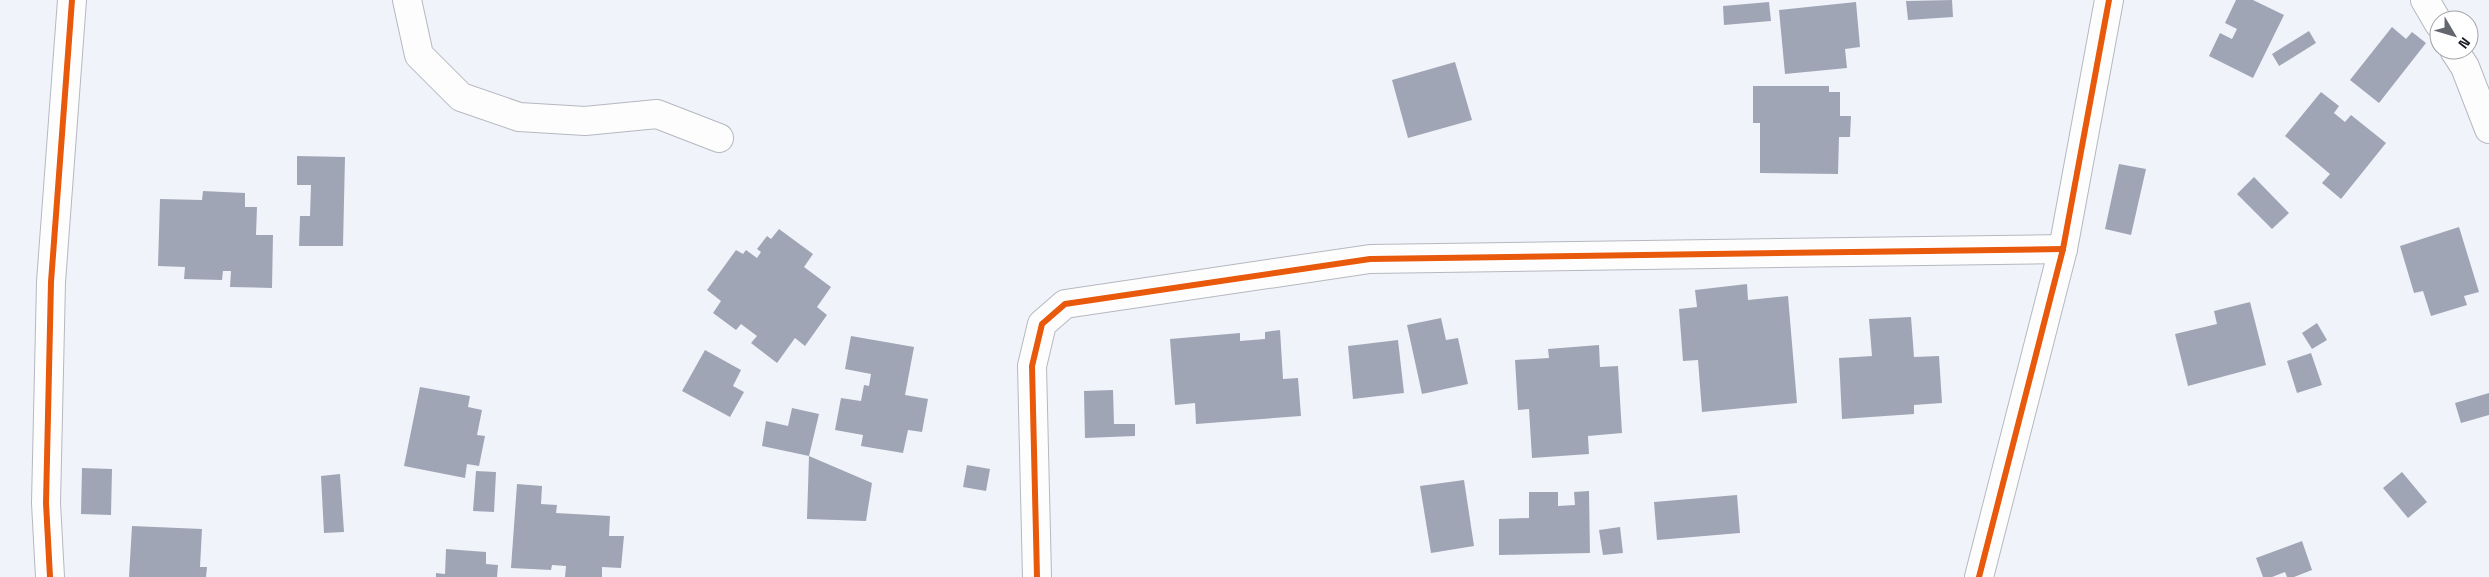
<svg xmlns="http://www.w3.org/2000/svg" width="2489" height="577" viewBox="0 0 2489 577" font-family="'Space Grotesk',sans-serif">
	<rect width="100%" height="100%" fill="#f1f3fa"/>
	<g fill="#a0a5b5">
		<path d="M 1952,0 L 1953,17 L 1908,20 L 1906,1 Z"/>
		<path d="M 2236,0 L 2253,0 L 2284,15 L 2253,78 L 2209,56 L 2220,33 L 2232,39 L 2237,29 L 2225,23 Z"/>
		<path d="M 1769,2 L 1771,21 L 1724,25 L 1723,6 Z"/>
		<path d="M 1856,2 L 1860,47 L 1845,49 L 1847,68 L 1785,74 L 1779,10 Z"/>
		<path d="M 2392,27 L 2406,39 L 2412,32 L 2426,43 L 2379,103 L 2350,80 Z"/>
		<path d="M 2309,31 L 2316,43 L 2279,66 L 2272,54 Z"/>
		<path d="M 1455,62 L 1472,120 L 1408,138 L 1392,80 Z"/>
		<path d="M 1753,86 L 1829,86 L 1829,92 L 1840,92 L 1840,116 L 1851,116 L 1850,137 L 1839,137 L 1838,174 L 1760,173 L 1760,123 L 1753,123 Z"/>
		<path d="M 2321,92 L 2339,106 L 2334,113 L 2345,122 L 2351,115 L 2386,143 L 2341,199 L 2322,183 L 2330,174 L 2285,136 Z"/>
		<path d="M 297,156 L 345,157 L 343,246 L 299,246 L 300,216 L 310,216 L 311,185 L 297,185 Z"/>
		<path d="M 2119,164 L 2146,169 L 2131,235 L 2105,229 Z"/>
		<path d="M 2254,177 L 2289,213 L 2272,229 L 2237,194 Z"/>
		<path d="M 203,191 L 245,193 L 245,207 L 257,207 L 256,235 L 273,235 L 272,288 L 230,287 L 231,271 L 223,271 L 222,280 L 184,279 L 185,267 L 158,266 L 160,199 L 202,200 Z"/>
		<path d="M 2459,227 L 2479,292 L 2464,296 L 2467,305 L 2431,316 L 2423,291 L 2414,293 L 2400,246 Z"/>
		<path d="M 779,229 L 813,254 L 804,267 L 831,287 L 817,307 L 827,315 L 805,346 L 795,338 L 777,363 L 751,343 L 757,336 L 741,324 L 736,330 L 713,313 L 721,301 L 707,290 L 736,250 L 743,254 L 746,250 L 757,258 L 761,252 L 757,249 L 767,236 L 771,239 Z"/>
		<path d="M 1747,284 L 1748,300 L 1788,296 L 1797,403 L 1702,412 L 1698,360 L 1683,361 L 1679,309 L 1697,307 L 1695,290 Z"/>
		<path d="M 2250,302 L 2266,365 L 2188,386 L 2175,334 L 2217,324 L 2214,311 Z"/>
		<path d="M 1911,317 L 1914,357 L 1939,356 L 1942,403 L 1914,405 L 1914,414 L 1842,419 L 1839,358 L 1872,356 L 1869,319 Z"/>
		<path d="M 1441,318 L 1446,340 L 1458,338 L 1468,384 L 1422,394 L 1407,325 Z"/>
		<path d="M 2317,323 L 2327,340 L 2312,349 L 2302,333 Z"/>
		<path d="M 1280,330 L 1283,379 L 1298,378 L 1301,416 L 1196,424 L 1195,403 L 1175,405 L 1170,339 L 1240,333 L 1240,341 L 1265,339 L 1265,332 Z"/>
		<path d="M 851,336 L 914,347 L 905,395 L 928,399 L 922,432 L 908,430 L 903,453 L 861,446 L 863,435 L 835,430 L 841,398 L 861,401 L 864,385 L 869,386 L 871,374 L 845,369 Z"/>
		<path d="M 1398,340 L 1404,393 L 1353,399 L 1348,346 Z"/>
		<path d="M 1599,345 L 1600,367 L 1618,366 L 1622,433 L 1588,436 L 1589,454 L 1532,458 L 1529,409 L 1518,410 L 1515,360 L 1549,358 L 1548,349 Z"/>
		<path d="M 705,350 L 741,370 L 733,386 L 744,392 L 730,417 L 682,391 Z"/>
		<path d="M 2311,353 L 2322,385 L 2297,393 L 2287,361 Z"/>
		<path d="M 420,387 L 470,396 L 468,407 L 482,410 L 477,435 L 485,436 L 479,466 L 467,464 L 465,478 L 404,466 Z"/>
		<path d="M 1113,390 L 1114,424 L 1135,424 L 1135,436 L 1085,438 L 1084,391 Z"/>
		<path d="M 2489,393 L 2489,415 L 2461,423 L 2455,403 Z"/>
		<path d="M 792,408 L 819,414 L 809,456 L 762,446 L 766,421 L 788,426 Z"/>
		<path d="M 809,456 L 872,483 L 866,521 L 807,519 Z"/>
		<path d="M 967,465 L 990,469 L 986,491 L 963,487 Z"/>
		<path d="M 82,468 L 112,469 L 111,515 L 81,514 Z"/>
		<path d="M 476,471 L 496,472 L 494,512 L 473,511 Z"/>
		<path d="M 2402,472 L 2427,502 L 2408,518 L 2383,488 Z"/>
		<path d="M 340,474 L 344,532 L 324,533 L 321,476 Z"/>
		<path d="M 1464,480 L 1474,546 L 1431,553 L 1420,486 Z"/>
		<path d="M 517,484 L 542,486 L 541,504 L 557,505 L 556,513 L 610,516 L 609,536 L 624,536 L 621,568 L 602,567 L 602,577 L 565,577 L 566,566 L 552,565 L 551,570 L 511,568 Z"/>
		<path d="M 1589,491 L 1590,553 L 1499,555 L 1499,519 L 1529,518 L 1529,492 L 1558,492 L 1558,506 L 1575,505 L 1574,492 Z"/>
		<path d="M 1737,495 L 1740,533 L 1657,540 L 1654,502 Z"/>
		<path d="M 132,526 L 202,529 L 200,567 L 207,567 L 206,577 L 129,577 Z"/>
		<path d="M 1620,527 L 1623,553 L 1603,555 L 1599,530 Z"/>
		<path d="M 2302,541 L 2312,570 L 2294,577 L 2287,577 L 2285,572 L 2272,577 L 2263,577 L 2256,558 Z"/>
		<path d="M 446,549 L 486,552 L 486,564 L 498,565 L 497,577 L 436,577 L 436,573 L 445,574 Z"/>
	</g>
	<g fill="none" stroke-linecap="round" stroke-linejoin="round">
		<g stroke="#b6b8bf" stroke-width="30">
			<g id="minor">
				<path d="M 407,0 L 419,55 L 461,97 L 519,117 L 585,121 L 657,114 L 719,138"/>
				<path d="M 2425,0 L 2439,24"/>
				<path d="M 2454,50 L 2465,67 L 2489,129"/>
				<path d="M 50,577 L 46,503 L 51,282 L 72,0"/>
				<path d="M 1037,577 L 1032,366 L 1042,324 L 1065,304 L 1370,259 L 2063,249"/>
				<path d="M 1979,577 L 2063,249 L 2109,0"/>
			</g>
		</g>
		<use href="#minor" stroke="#fdfdfe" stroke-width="28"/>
		<g stroke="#fff" stroke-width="9">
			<g id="cycleway">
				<path d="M 50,577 L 46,503 L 51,282 L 72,0"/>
				<path d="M 1037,577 L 1032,366 L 1042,324 L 1065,304 L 1370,259 L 2063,249"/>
				<path d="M 1979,577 L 2063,249 L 2109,0"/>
			</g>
		</g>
		<use href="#cycleway" stroke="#e8590c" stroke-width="6"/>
	</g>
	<g transform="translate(2454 35) rotate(128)"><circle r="24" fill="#ffffff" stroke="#a3a4a7"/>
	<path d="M0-4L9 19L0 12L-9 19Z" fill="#65676f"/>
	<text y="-8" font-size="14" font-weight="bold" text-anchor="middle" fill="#1a1c24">N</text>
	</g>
</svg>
